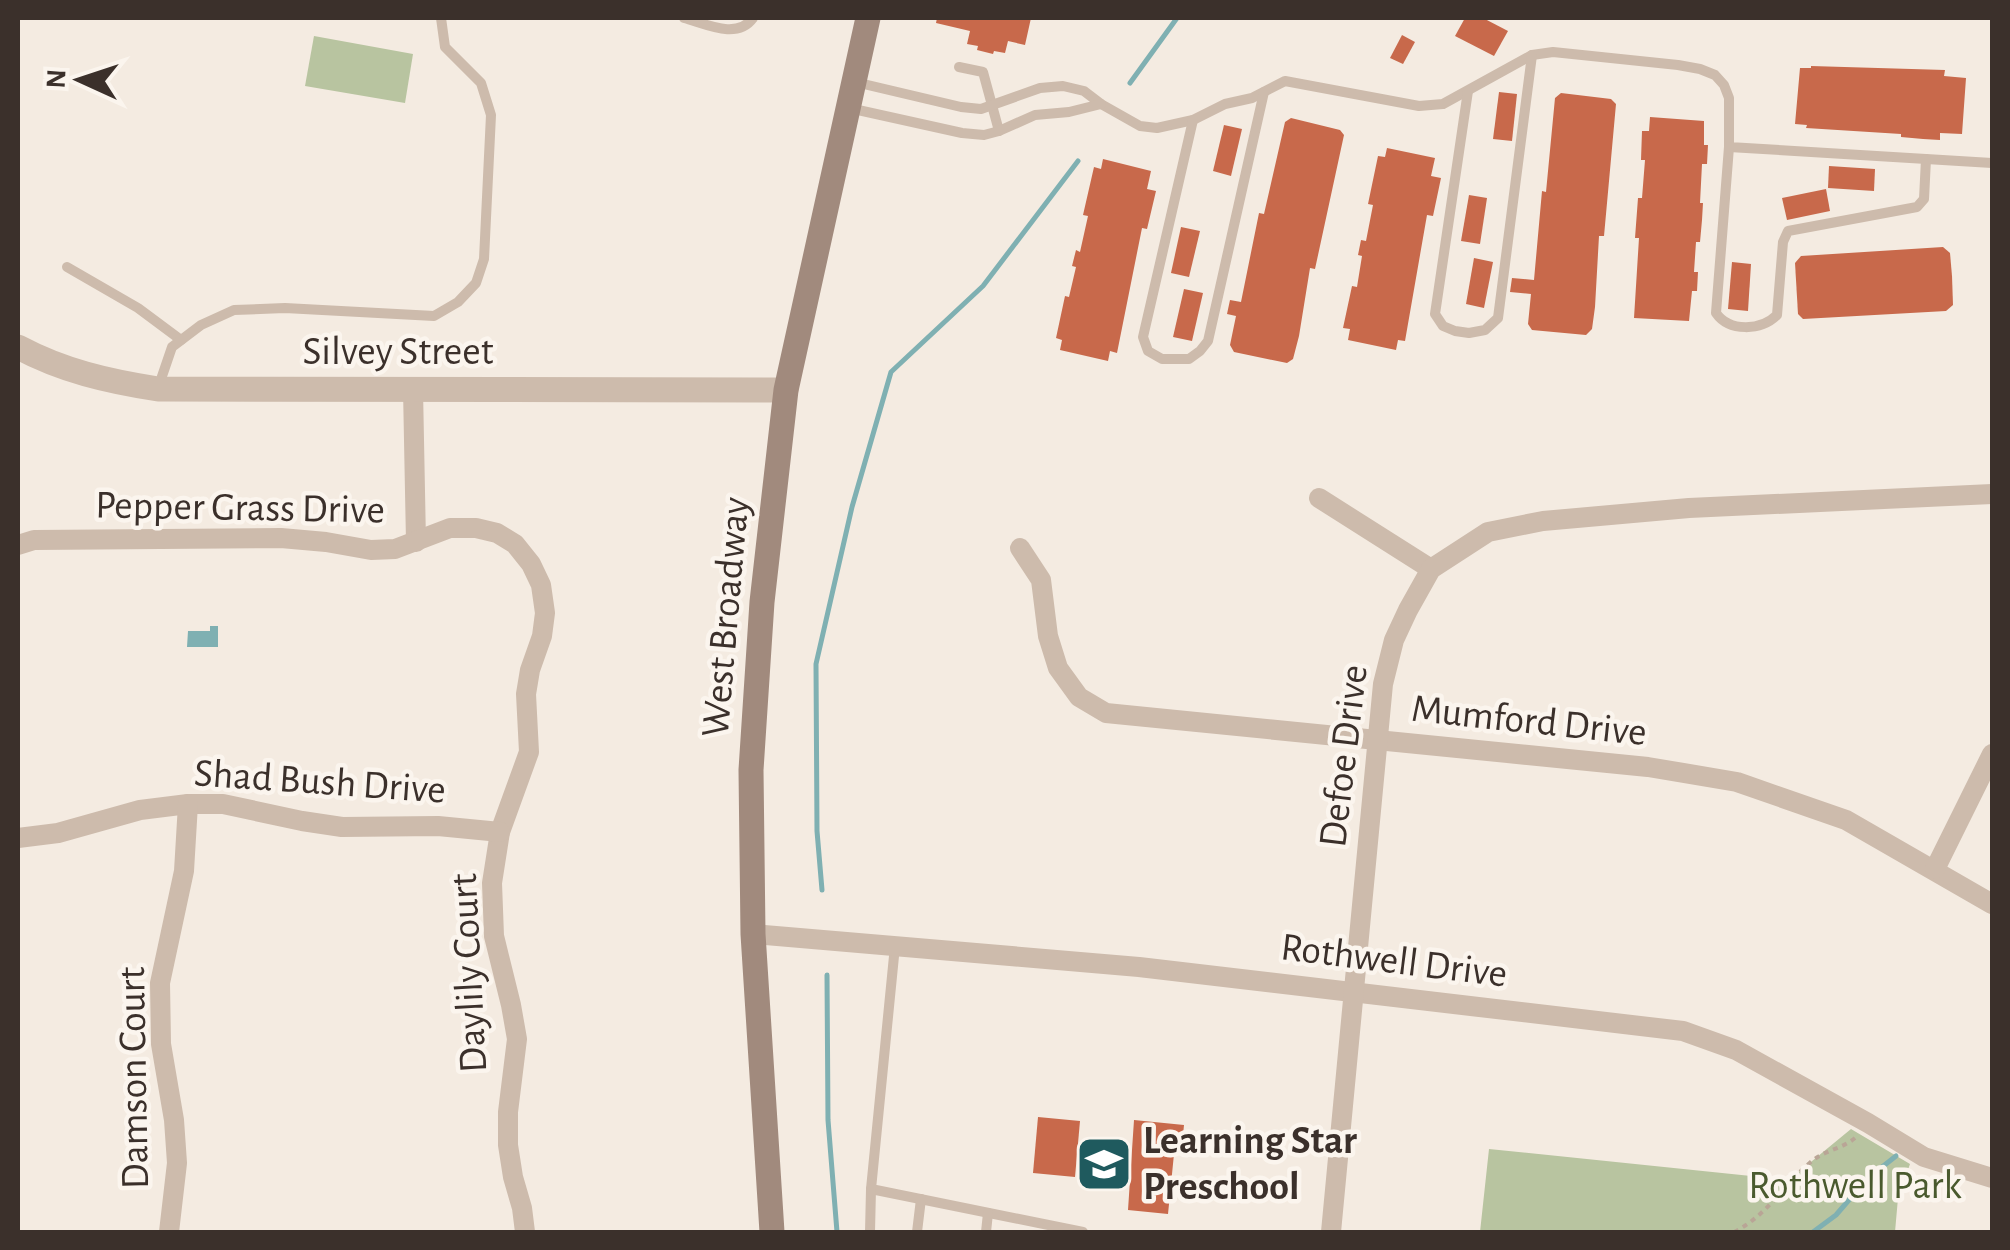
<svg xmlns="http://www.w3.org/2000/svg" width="2010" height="1250" viewBox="0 0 2010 1250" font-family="'Alegreya Sans',sans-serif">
	<rect width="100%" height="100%" fill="#f4ebe1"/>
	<g fill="#b8c4a0">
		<path d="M 314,36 L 413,54 L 405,103 L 305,86 Z"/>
		<path d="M 1851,1129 L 1910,1164 L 1898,1198 L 1895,1232 L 1480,1232 L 1489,1149 L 1789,1180 Z"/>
	</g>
	<path fill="#7fb0b2" d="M 210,626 L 218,626 L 218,647 L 187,647 L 188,631 L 210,631 Z"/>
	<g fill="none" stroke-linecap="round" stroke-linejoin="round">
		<g stroke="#7fb0b2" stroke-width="5">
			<path d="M 1130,83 L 1177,18"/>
			<path d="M 822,890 L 817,831 L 816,664 L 852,507 L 891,372 L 983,286 L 1078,161"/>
			<path d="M 827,975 L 828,1120 L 837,1232"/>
			<path d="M 1813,1232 L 1836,1215 L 1867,1179 L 1896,1156"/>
		</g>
	</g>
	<g fill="#c8694b">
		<path d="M 937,18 L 1031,18 L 1025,45 L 1008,41 L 1005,53 L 994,51 L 993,54 L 977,50 L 978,46 L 967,44 L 970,31 L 936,23 Z"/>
		<path d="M 1465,18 L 1483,18 L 1508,31 L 1494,56 L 1455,36 Z"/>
		<path d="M 1402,35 L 1415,42 L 1403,64 L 1390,58 Z"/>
		<path d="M 1811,66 L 1945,70 L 1944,76 L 1966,78 L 1962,134 L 1940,133 L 1940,140 L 1923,139 L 1901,137 L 1901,134 L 1806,128 L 1807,125 L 1795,124 L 1800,68 L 1811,68 Z"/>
		<path d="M 1499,92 L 1517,94 L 1512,141 L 1493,139 Z"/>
		<path d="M 1561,93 L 1611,99 L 1616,104 L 1604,236 L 1599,236 L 1595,307 L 1592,329 L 1586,335 L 1532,330 L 1528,324 L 1531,294 L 1510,292 L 1512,278 L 1534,280 L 1542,191 L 1546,192 L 1555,98 Z"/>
		<path d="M 1650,117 L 1704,121 L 1704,145 L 1708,145 L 1707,164 L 1702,164 L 1700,203 L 1703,203 L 1702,220 L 1700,242 L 1696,242 L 1694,272 L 1698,272 L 1697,291 L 1692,291 L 1689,321 L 1634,318 L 1639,238 L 1635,238 L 1638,198 L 1642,198 L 1645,160 L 1641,160 L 1642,131 L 1649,131 Z"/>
		<path d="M 1291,118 L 1340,130 L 1344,135 L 1315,269 L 1310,268 L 1299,336 L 1293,359 L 1287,363 L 1234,352 L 1230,345 L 1236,316 L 1227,314 L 1230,300 L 1241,302 L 1259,213 L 1264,214 L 1285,122 Z"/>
		<path d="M 1224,125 L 1242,129 L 1231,176 L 1213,171 Z"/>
		<path d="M 1387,148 L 1435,158 L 1431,176 L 1441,178 L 1433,216 L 1427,215 L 1405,341 L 1398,340 L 1396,350 L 1348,340 L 1350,329 L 1343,328 L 1352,286 L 1357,287 L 1362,256 L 1358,255 L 1361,240 L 1366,241 L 1373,205 L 1368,204 L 1378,156 L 1385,157 Z"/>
		<path d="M 1103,159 L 1151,171 L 1147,189 L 1156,191 L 1147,229 L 1142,228 L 1117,353 L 1110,351 L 1108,361 L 1060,350 L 1062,340 L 1056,338 L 1065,296 L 1069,297 L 1076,267 L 1072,266 L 1076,250 L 1080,252 L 1088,216 L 1083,215 L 1094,167 L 1101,169 Z"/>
		<path d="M 1829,166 L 1875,169 L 1874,191 L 1828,188 Z"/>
		<path d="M 1826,189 L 1830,211 L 1787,220 L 1782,198 Z"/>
		<path d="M 1469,195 L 1487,198 L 1480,244 L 1461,241 Z"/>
		<path d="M 1181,227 L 1200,231 L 1189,277 L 1171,273 Z"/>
		<path d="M 1943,247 L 1950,253 L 1952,276 L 1953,305 L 1946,311 L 1803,319 L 1798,314 L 1795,263 L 1801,256 Z"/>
		<path d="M 1474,258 L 1493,262 L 1484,308 L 1466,304 Z"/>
		<path d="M 1732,262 L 1751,264 L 1748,311 L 1728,309 Z"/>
		<path d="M 1184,289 L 1203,293 L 1192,341 L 1173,337 Z"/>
		<path d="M 1038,1117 L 1080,1121 L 1075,1177 L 1033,1173 Z"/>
		<path d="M 1134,1120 L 1184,1125 L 1182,1145 L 1175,1144 L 1168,1214 L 1128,1210 Z"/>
	</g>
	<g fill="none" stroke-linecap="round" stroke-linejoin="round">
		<path stroke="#b9a596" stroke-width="4" stroke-dasharray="5 5" stroke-linecap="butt" d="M 1734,1232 C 1767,1216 1784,1184 1812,1161 C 1825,1150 1842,1149 1855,1138"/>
		<g stroke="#cdbbac" stroke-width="10">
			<path d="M 684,18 C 706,24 737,40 753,18"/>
			<path d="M 959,67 L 983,72 L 999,131"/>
			<path d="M 855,82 L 961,107 L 981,109 L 1040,88 L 1063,86 L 1084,91 L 1101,104 L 1140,126 L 1157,128 L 1193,120 L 1225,104 L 1252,98 L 1285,81 L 1419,106 L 1443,104 L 1532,55 L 1553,52 L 1678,65 L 1700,69 L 1715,75 L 1724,85 L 1729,98 L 1729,147 L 1992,163"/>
			<path d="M 1468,91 L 1435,314 L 1443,326 L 1455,331 L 1469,333 L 1485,330 L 1498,318 L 1532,55"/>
			<path d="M 849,108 L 962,133 L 984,135 L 999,131 L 1035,115 L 1069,112 L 1101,104"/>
			<path d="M 1193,120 L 1143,337 L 1148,351 L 1162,359 L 1189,359 L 1200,351 L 1208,341 L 1264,92"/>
			<path d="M 1729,147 L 1716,313 C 1729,332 1761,331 1777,315 L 1783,242 L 1788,231 L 1917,207 L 1924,199 L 1926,159"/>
			<path d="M 67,267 L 138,308 L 181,340"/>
			<path d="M 158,388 L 172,347 L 201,325 L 234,310 L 285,308 L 434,316 L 458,302 L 476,283 L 484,259 L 491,115 L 481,83 L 445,47 L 441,18"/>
			<path d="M 895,946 L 871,1189 L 1083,1232"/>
			<path d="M 870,1232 L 871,1189"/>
			<path d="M 917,1232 L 921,1199"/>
			<path d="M 986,1232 L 988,1213"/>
		</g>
		<g stroke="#cdbbac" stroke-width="20">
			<path d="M 413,389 L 416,542"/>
			<path d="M 1319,498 L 1431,569"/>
			<path d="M 18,545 L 34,540 L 281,538 L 326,542 L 371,550 L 395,549 L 450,528 L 476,528 L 497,533 L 515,544 L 531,564 L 541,585 L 545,613 L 542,636 L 530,670 L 526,694 L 529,752 L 500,832 L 492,883 L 494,936 L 511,1005 L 517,1039 L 508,1112 L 508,1145 L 513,1177 L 522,1208 L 525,1232"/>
			<path d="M 1020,548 L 1041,580 L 1048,636 L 1058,668 L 1079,697 L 1106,713 L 1648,767 L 1737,782 L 1846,820 L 1992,904"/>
			<path d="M 18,838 L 58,833 L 140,810 L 188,804 L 223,804 L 302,821 L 342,827 L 438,826 L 500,832"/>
			<path d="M 1935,869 L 1992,754"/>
			<path d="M 753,934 L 1139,967 L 1683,1031 L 1736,1050 L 1868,1123 L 1924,1157 L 1992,1178"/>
			<path d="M 169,1232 L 177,1163 L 174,1120 L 161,1044 L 160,983 L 184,871 L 188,804"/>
			<path d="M 1331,1232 L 1383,684 L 1394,640 L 1408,610 L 1431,569 L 1488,532 L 1543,521 L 1689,508 L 1992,494"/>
		</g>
		<path stroke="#cdbbac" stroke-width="25" d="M 18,347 C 63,371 107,381 158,389 L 786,390"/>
		<path stroke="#a18a7d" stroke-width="25" d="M 772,1232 L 753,934 L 751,770 L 762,602 L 786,390 L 868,18"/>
	</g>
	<defs>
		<g id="school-square" transform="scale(2.875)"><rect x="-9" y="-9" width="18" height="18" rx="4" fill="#1f5a5e" stroke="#fbf5ee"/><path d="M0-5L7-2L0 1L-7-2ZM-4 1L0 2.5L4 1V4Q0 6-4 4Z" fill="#fff"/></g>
	</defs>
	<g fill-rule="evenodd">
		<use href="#school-square" x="1104" y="1164"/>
	</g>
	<g text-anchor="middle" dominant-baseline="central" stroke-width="9" stroke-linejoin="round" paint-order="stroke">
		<g font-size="40" fill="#3b302b" stroke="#fbf5ee">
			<text x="398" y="352">Silvey Street</text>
			<text transform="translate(240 508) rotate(1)">Pepper Grass Drive</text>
			<text transform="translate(726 617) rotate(-85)">West Broadway</text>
			<text transform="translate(1529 721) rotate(6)">Mumford Drive</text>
			<text transform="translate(1344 756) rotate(-83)">Defoe Drive</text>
			<text transform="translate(320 782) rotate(4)">Shad Bush Drive</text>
			<text transform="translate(1394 961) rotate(7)">Rothwell Drive</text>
			<text transform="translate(469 973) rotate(-93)">Daylily Court</text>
			<text transform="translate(134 1078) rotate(-91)">Damson Court</text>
		</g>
		<g font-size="40" font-weight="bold" fill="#3b302b" stroke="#fbf5ee" text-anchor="start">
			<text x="1143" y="1141">Learning Star<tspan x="1143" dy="46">Preschool</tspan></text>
		</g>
		<g font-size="40" fill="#4a5a2e" stroke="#fbf5ee">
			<text x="1855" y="1186">Rothwell Park</text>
		</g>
	</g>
	<rect width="2010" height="1250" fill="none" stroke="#3b302b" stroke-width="40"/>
	<g transform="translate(80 80) rotate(273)" stroke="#fbf5ee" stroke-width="8" paint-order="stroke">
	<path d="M0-8L18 38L0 25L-18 38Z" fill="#3b302b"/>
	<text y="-15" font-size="28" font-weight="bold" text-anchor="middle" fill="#3b302b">N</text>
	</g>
</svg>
